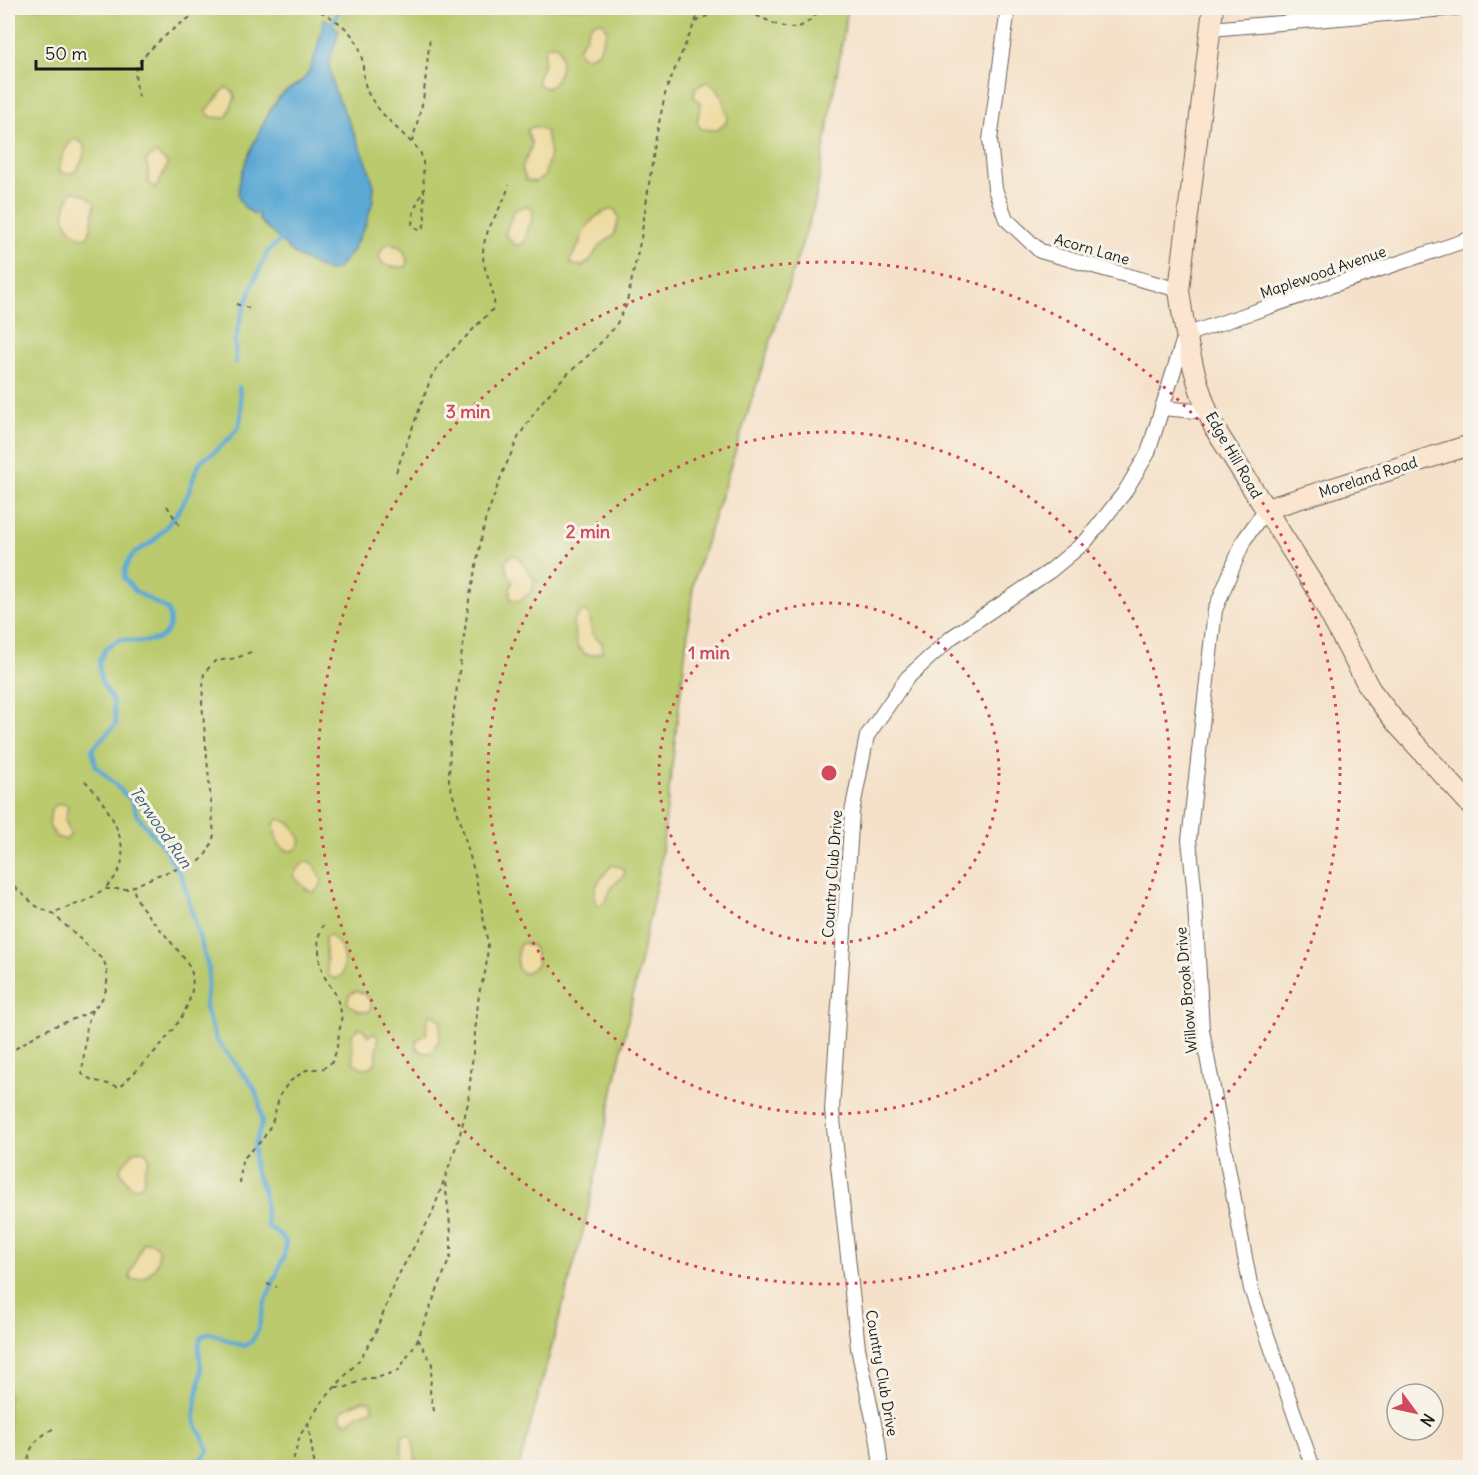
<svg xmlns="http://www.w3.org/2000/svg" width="1478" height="1475" viewBox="0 0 1478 1475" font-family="Delius,sans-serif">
	<rect width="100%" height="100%" fill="#f7f3e8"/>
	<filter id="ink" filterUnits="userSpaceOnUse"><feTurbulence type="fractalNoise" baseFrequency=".0167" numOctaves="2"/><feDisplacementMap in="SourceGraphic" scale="12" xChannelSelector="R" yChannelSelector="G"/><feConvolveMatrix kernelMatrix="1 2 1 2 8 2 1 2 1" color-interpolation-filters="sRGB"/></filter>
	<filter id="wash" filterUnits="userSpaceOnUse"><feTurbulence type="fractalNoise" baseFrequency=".008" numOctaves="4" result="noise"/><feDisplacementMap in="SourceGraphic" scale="24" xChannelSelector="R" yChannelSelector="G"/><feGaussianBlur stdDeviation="1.35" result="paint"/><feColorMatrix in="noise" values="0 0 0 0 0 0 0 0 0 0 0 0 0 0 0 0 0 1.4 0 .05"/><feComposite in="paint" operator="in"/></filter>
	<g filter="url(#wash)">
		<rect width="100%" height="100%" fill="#f5e1c9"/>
		<path fill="#baca6d" stroke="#6b7344" stroke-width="1.5" d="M 8,8 L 848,8 L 815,203 L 694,580 L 660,867 L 586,1220 L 519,1467 L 8,1467 Z"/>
		<g fill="#eeda9e" stroke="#857b5d" stroke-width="1.5">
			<path d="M 595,22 L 603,22 L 607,31 L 598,53 L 588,57 L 580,55 L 578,48 L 586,36 L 589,27 Z"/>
			<path d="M 554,45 L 558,46 C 564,62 561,73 552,86 L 545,88 L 538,84 C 536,76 541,74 543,66 C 545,59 543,53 546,46 Z"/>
			<path d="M 708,81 L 721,94 L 728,117 L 725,124 L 717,130 L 701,129 L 697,122 L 701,104 L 694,97 L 695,88 Z"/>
			<path d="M 226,87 L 234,93 L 235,98 L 226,118 L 211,117 L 206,111 Z"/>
			<path d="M 531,127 L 539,127 L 546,132 L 550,154 L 544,177 L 535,182 L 526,180 L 522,168 L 532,145 L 527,131 Z"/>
			<path d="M 74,139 L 83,143 C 87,154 81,163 76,171 L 67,174 L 60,172 C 59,161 65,146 74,139 Z"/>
			<path d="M 156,153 L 168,164 L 156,188 L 148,182 L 148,170 L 146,160 Z"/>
			<path d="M 73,191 L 86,195 L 95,203 C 93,211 92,232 87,237 C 75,240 62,222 65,210 C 66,205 68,201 69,196 Z"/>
			<path d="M 526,206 L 532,208 L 533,215 L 524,242 L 521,245 L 515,245 L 505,234 L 514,210 Z"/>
			<path d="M 611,209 L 615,210 L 619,218 L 614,235 L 599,246 L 589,262 L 582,266 L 572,265 L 570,261 C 573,254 579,247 581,239 C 585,225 596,214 611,209 Z"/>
			<path d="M 389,243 L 402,248 L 408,262 L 406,267 C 395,267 382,269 379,256 L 383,247 Z"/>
			<path d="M 511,555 L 517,556 L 535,580 L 532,591 L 520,601 L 512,600 L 510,597 L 510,589 L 513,581 L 508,574 L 505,563 Z"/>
			<path d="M 581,612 L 585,612 L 590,617 L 592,634 L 602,643 L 603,651 L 594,655 L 585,654 L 577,646 L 573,622 Z"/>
			<path d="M 58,804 L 66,804 L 68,807 L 65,820 L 71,834 L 66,840 L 56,837 L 49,825 L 51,809 Z"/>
			<path d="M 278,819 C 293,822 294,827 301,841 L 298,847 L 293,851 C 278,851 275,837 274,824 Z"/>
			<path d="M 305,861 L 312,862 L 322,881 L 319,888 L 313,893 L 306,889 L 294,877 L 294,873 Z"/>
			<path d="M 612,865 L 623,868 L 625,874 L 613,886 L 605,902 L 599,905 L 596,904 C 589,890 603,875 612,865 Z"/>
			<path d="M 330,935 C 343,945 346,959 342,975 L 336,979 L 328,976 L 325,940 L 326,936 Z"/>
			<path d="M 525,943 L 534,947 L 538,963 L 534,968 L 523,974 L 517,967 L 518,950 L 520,944 Z"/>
			<path d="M 356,991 C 366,993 375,1002 369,1012 L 359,1011 L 347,1003 L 350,994 Z"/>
			<path d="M 432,1013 L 441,1021 L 439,1040 L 432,1052 C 425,1054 420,1053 416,1047 L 417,1040 L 426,1034 L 427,1021 Z"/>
			<path d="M 359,1028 L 363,1029 L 368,1036 L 374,1033 L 378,1037 L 376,1062 L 371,1067 L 362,1068 L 353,1062 L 352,1034 Z"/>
			<path d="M 143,1150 L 150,1158 L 145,1168 L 144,1182 L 140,1186 L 134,1188 L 129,1185 L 120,1171 L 121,1167 L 135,1151 Z"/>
			<path d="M 144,1241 L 156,1245 C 164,1262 149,1281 131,1280 L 130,1274 Z"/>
			<path d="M 363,1400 L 370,1401 L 374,1409 L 357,1415 L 347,1423 L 342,1421 L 340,1416 L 342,1410 Z"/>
			<path d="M 409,1434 L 413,1440 L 416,1462 L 410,1468 C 399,1463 402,1447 402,1436 Z"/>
		</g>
		<path fill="#5ba9d4" stroke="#3c6278" stroke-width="1.5" d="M 324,18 L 339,30 L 329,64 L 334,89 L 366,160 L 374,185 L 373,200 L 366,224 L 351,253 L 336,270 L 331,271 L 324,270 L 295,255 L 258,219 L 260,217 L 257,213 L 254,215 C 249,210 241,206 239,198 C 233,180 266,116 277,100 C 284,89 299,86 306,76 C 316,59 320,38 324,18 Z"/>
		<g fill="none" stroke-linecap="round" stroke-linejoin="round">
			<g stroke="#5ba9d4" stroke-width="4.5">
				<path d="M 332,24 L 340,8"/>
				<path d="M 236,363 L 235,342 L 241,317 L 252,286 L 268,251 L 280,241"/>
				<path d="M 201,1468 L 203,1458 L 208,1451 C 206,1437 197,1432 195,1421 C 193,1404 201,1386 201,1369 C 201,1356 196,1352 201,1337 L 209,1333 C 221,1336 231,1343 244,1346 L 252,1341 L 258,1330 L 265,1302 L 284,1256 L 286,1242 L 279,1234 L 267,1226 L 264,1192 L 254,1168 L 254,1146 L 262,1125 L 259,1100 L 253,1086 L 216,1040 L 205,1008 L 209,970 L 182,877 L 164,848 L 137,815 L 132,801 L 96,766 L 92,749 L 116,724 L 113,701 L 101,681 L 99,661 L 106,648 L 120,639 C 143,644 178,644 168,610 L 135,591 L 124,578 C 127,545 144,554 160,534 C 170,522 181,510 187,496 C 192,486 194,470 201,461 C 203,458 209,456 212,454 C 243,426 244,427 239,387"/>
			</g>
		</g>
	</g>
	<g filter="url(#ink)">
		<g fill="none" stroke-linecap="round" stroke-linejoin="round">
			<g stroke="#686159" stroke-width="16">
				<g id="street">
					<path d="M 1008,8 L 990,140 L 995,189 L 1006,219 L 1040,251 L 1179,290"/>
					<path d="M 1210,29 L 1457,8"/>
					<path d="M 1162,408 L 1207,412"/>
					<path d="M 1266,509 L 1244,540 L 1215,610 L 1189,840 L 1194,886 L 1202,1030 L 1251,1289 L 1313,1468"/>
					<path d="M 881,1468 L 878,1442 L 858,1348 L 832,1110 L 852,812 L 867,736 L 907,678 L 952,637 L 1050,571 L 1086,541 L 1124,493 L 1148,453 L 1185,335 L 1470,239"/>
				</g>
			</g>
			<g stroke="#686159" stroke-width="22">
				<g id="secondary">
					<path d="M 1213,8 L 1179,290 C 1185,337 1195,386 1215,429 L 1318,592 L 1370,689 L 1397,724 L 1470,804"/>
					<path d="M 1266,509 L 1470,445"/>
				</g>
			</g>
			<g stroke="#686159" stroke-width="2" stroke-dasharray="4.5 4.5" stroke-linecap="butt">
				<path d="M 312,8 C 334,17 359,33 362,59 C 364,71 363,84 369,95 C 381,116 403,133 420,151 L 423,161 L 425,223 L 423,228 L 419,230 L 412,225 L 414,210 L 424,189"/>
				<path d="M 696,22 C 717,8 737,9 760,17 C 772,22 786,32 801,26 C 809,23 816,14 822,8"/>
				<path d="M 139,97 C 136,87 133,76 138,65 C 145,51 184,18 199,13 C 210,10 221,10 232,8"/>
				<path d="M 412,142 L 423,101 L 430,37"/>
				<path d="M 236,304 L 251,309"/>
				<path d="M 396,472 L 432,375 L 448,355 L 494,308 C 496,290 483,273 483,254 C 483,228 503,209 509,185"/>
				<path d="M 167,506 L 179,525"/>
				<path d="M 85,781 C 104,799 132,843 119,870 C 116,878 110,883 104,889"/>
				<path d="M 8,881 L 36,906 L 52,913"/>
				<path d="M 92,1010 L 87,1025 L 82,1074 L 92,1080 L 120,1087 C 146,1060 199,1015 192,974 C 190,963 173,945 166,936 C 154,921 137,907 133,887"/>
				<path d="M 8,1054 C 21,1045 33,1036 48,1029 C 72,1018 105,1014 107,982 C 108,974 107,967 103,960 L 52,913 L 88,900 L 104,889 L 128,889 L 158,875 L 199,862 L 205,856 L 211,845 L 214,835 L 202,703 L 204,673 L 215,661 L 237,658 L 255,650"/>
				<path d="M 240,1183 L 242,1160 L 263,1139 L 272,1123 L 280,1095 L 289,1082 L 306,1070 L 324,1068 L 332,1062 L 336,1052 L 342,1015 L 336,995 L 324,976 L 320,963 L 318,938 L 323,925"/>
				<path d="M 267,1284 L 277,1287"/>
				<path d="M 418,1339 L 432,1364 L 430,1392 L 435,1415"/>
				<path d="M 336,1387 L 347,1387 L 366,1378 L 376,1378 L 398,1371 L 416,1343 L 451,1255 L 451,1233 L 445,1182"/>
				<path d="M 308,1423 L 315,1468"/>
				<path d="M 194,1461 L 210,1465"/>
				<path d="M 29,1468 C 25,1447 40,1436 56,1427"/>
				<path d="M 291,1468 L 300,1435 L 321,1403 L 360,1359 L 375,1334 L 398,1276 L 432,1214 L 459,1138 L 468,1103 L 479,993 L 486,969 L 488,944 L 476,878 L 449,781 L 450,738 L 469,600 L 485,521 L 502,474 L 519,436 L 540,404 L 563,378 L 592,352 L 615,327 L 626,306 L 641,238 L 656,137 L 666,90 L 701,8"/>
			</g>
			<use href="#street" stroke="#fff" stroke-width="14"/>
			<use href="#secondary" stroke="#fce5cf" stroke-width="20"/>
		</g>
	</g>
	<g fill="none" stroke="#d1495b" stroke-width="3" stroke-dasharray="3 6">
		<circle cx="829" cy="773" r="170"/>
		<circle cx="829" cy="773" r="341"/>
		<circle cx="829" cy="773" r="511"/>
	</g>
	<g text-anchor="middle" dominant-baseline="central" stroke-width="6" stroke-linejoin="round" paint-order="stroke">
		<g font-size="15" fill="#1c1c1c" stroke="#f7f3e8">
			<text transform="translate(1092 249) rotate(16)">Acorn Lane</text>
			<text transform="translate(1323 272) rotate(-19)">Maplewood Avenue</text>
			<text transform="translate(1234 455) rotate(60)">Edge Hill Road</text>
			<text transform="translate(1368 477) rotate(-18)">Moreland Road</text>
			<text transform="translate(832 874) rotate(-86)">Country Club Drive</text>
			<text transform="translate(1186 990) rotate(-95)">Willow Brook Drive</text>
			<text transform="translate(882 1373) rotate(80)">Country Club Drive</text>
		</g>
		<g font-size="16" font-style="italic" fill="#385b6f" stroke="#f7f3e8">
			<text transform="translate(161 827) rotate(55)">Terwood Run</text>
		</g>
	</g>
	<circle cx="829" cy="773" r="9" fill="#d1495b" stroke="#f7f3e8" stroke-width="3"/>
	<g font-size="18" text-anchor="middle" font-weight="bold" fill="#d1495b" stroke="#f7f3e8" stroke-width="6" stroke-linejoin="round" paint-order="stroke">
		<text x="468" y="418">3 min</text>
		<text x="588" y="538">2 min</text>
		<text x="709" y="659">1 min</text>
	</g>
	<rect width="1478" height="1475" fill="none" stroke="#f7f3e8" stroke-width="30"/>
	<g transform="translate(1415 1412) rotate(123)"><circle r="28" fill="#f7f3e8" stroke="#9f9d96" stroke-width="1.5"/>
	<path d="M0-4.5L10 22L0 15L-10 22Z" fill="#d1495b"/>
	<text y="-9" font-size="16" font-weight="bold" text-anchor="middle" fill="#1c1c1c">N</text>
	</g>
	<path d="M36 60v9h106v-9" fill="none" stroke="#1c1c1c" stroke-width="3"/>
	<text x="45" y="60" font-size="18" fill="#1c1c1c" stroke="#f7f3e8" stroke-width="4.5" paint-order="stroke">50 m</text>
</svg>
